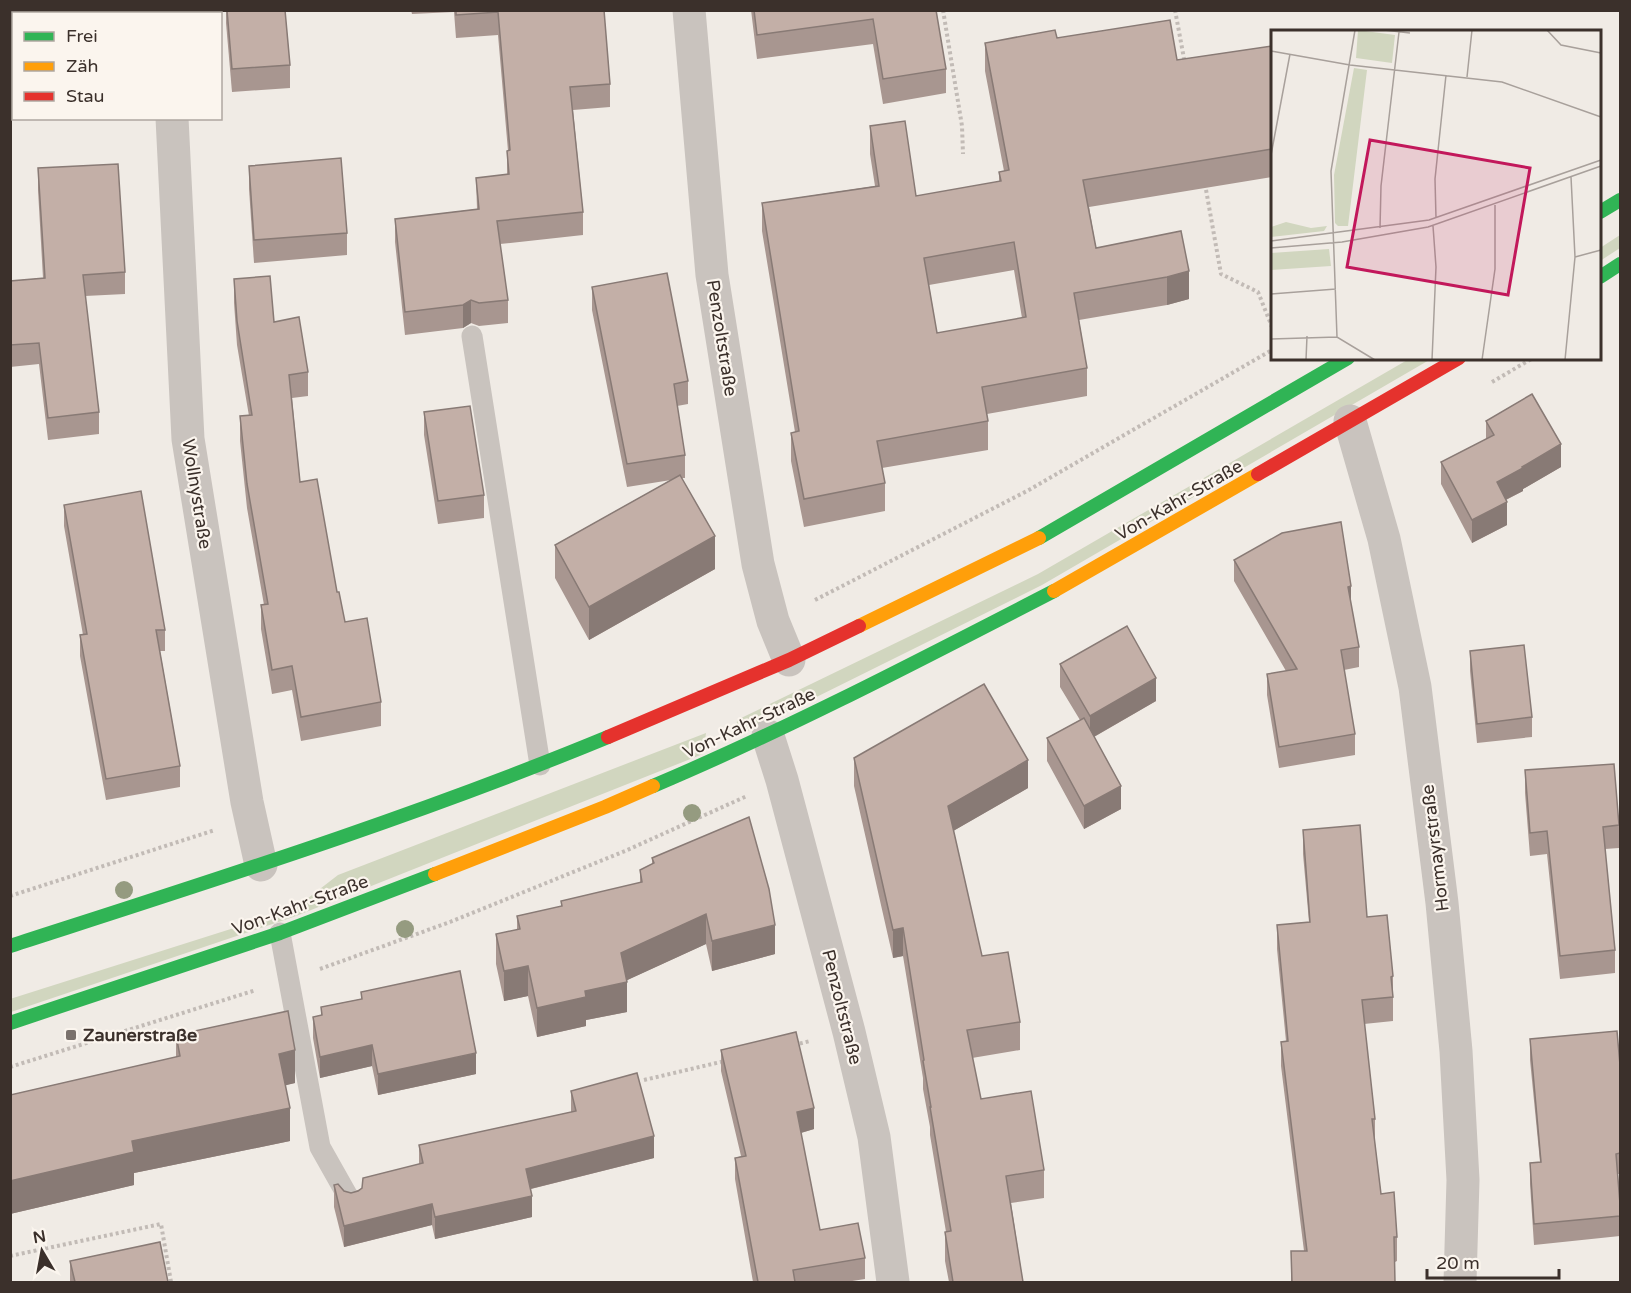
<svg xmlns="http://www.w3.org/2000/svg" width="1631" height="1293" viewBox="0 0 1631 1293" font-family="'Varela Round',sans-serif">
	<rect width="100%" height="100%" fill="#f0ebe5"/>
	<g fill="#d1d6bf">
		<path d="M 1620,235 L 1620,248 L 1600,261 L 1600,248 Z"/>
		<path d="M 1409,359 L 1431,359 L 1042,585 L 736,737 L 737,720 L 1038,574 Z"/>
		<path d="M 706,733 L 703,754 L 296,916 L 11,1012 L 10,999 L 294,909 L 338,875 Z"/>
	</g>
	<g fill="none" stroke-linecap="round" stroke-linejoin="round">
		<g stroke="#c2bbb6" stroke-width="4" stroke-dasharray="3 3" stroke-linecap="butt">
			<path d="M 943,10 L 962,126 L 963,154"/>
			<path d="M 1175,10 L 1185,64"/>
			<path d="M 1205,184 L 1221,274 L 1258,292 L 1272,327"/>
			<path d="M 1492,382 L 1533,358"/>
			<path d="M 815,600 L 1027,491 L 1272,350"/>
			<path d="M 10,896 L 215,830"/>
			<path d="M 320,969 L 450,922 L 625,851 L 747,796"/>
			<path d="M 794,1045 L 810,1041"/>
			<path d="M 10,1067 L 256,990"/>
			<path d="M 644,1080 L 725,1061"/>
			<path d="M 10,1256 L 161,1224 L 171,1282"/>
		</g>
		<g stroke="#c9c3be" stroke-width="21">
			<path d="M 472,336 L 540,765"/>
			<path d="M 280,933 L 320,1147 L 351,1202"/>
		</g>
		<g stroke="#c9c3be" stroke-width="33">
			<path d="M 166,10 L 167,14"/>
			<path d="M 689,10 L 712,275 L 758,564 L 773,621 L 789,660"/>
			<path d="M 172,118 L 188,439 L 247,802 L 261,865"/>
			<path d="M 1350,421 L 1384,539 L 1415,687 L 1442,903 L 1456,1051 L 1463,1180 L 1460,1282"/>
			<path d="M 768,736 L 782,780 L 849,1032 L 874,1137 L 893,1282"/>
		</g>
		<g stroke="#30b455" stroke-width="14">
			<path d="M 1600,212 L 1620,200"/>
			<path d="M 1600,277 L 1620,264"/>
			<path d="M 1039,538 L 1348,358"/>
			<path d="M 653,786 C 790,728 922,659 1054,591"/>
			<path d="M 10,946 C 211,881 412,818 608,737"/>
			<path d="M 10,1023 L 280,933 L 435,874"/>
		</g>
		<g stroke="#ff9f0a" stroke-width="14">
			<path d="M 1054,591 L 1258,474"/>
			<path d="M 859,626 L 1039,538"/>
			<path d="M 435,874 L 605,807 L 653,786"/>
		</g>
		<g stroke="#e5322d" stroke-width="14">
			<path d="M 1258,474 L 1459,358"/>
			<path d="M 608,737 L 789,660 L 859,626"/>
		</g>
	</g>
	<g fill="#959b80">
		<circle cx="692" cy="813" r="9"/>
		<circle cx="124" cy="890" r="9"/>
		<circle cx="405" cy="929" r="9"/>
	</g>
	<g fill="#a89690" fill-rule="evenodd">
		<rect x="21" y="10" width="92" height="4"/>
		<path d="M 226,10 L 285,10 L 290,65 L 290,88 L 232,92 L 226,23 Z"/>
		<path d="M 411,10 L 604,10 L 610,84 L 610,107 L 573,110 L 583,212 L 583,235 L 500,244 L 508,300 L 508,323 L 479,326 L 471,323 L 463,328 L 405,335 L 395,242 L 395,219 L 477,209 L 476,178 L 507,175 L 507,151 L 508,151 L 498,35 L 456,38 L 454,12 L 412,14 Z"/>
		<path d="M 751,10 L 936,10 L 946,69 L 946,93 L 883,104 L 873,44 L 757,59 Z"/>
		<path d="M 1057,38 L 1177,60 L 1272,46 L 1272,177 L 1089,207 L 1096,248 L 1181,231 L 1189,299 L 1167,305 L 1079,320 L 1087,368 L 1087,396 L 987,414 L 988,421 L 988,450 L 882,468 L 885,483 L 885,511 L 804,527 L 791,461 L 791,433 L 795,432 L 762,231 L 762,203 L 875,186 L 870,154 L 870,126 L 916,196 L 999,182 L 999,172 L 1004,171 L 985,71 L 985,43 ZM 1014,270 L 1022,318 L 937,333 L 929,285 Z"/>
		<path d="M 249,166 L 347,233 L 347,255 L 254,263 L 249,189 Z"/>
		<path d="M 38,168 L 125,272 L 125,294 L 85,296 L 99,412 L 99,434 L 48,440 L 39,364 L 10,367 L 10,281 L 43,278 L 38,190 Z"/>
		<path d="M 234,279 L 274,322 L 308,372 L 308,396 L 292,398 L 300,482 L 337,592 L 345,622 L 381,702 L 381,726 L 301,741 L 292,690 L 272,694 L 261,629 L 261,605 L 264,605 L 247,508 L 240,441 L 240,416 L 249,416 L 237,345 L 234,303 Z"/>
		<path d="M 592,287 L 688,381 L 688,404 L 677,406 L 685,455 L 685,478 L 682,478 L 715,569 L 589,640 L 555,578 L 555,545 L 671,480 L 627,487 L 592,310 Z"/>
		<path d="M 424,412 L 484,495 L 484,518 L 438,524 L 424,435 Z"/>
		<path d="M 1486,421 L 1561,467 L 1523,489 L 1523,491 L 1506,500 L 1507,525 L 1472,543 L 1441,484 L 1441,462 L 1486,439 Z"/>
		<path d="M 64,505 L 165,630 L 165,651 L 160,651 L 180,766 L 180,787 L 106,800 L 80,656 L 80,635 L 83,635 L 64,526 Z"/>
		<path d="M 1234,560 L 1351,606 L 1359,647 L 1359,667 L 1344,670 L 1355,734 L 1355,755 L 1279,768 L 1267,695 L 1267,674 L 1286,671 L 1234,581 Z"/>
		<path d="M 1470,651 L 1532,717 L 1532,737 L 1477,743 L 1470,671 Z"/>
		<path d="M 1060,664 L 1156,701 L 1094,737 L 1121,809 L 1084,829 L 1047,761 L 1047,738 L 1080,720 L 1060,687 Z"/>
		<path d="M 854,758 L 1028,788 L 953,831 L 982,956 L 1020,1022 L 1020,1050 L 972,1058 L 981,1099 L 1044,1170 L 1044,1198 L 1011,1203 L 1023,1282 L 949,1282 L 945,1261 L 945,1232 L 946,1232 L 930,1135 L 930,1127 L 923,1089 L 923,1078 L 903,956 L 893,958 L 854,786 Z"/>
		<path d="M 1525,770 L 1619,825 L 1619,848 L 1605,849 L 1615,950 L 1615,973 L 1560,979 L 1547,854 L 1530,856 L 1525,793 Z"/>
		<path d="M 1303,830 L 1367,917 L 1393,976 L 1393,1021 L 1364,1024 L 1375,1119 L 1375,1143 L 1381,1194 L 1397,1237 L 1397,1261 L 1395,1262 L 1395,1282 L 1291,1282 L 1291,1251 L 1304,1251 L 1281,1066 L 1281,1042 L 1286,1041 L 1277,949 L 1277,925 L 1309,922 L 1303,854 Z"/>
		<path d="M 652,858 L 775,954 L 712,971 L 706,944 L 627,980 L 627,1012 L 586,1020 L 586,1026 L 537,1037 L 528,996 L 504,1001 L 496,964 L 496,934 L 517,930 L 517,916 L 561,907 L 561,901 L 640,883 L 640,870 L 652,864 Z"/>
		<path d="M 361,992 L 476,1074 L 378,1095 L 372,1066 L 320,1078 L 313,1038 L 313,1017 L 321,1015 L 321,1007 L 361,999 Z"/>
		<path d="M 176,1035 L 295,1083 L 285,1085 L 290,1141 L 134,1173 L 134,1185 L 10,1214 L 10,1095 L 176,1057 Z"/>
		<path d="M 1530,1039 L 1620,1065 L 1620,1174 L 1618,1174 L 1620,1204 L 1620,1236 L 1534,1245 L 1530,1184 L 1530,1163 L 1540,1162 L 1530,1060 Z"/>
		<path d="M 721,1050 L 814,1129 L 801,1133 L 820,1230 L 865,1258 L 865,1279 L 846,1282 L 753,1282 L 735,1179 L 735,1158 L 741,1156 L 721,1071 Z"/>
		<path d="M 571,1091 L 654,1158 L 531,1189 L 532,1217 L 435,1239 L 432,1225 L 344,1247 L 334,1207 L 334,1185 L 344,1191 L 351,1193 L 419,1164 L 419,1145 L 571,1112 Z"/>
		<path d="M 70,1261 L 168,1282 L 70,1282 Z"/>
	</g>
	<g fill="#887a75">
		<path d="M 1189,271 L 1189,299 L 1167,305 L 1167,277 Z"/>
		<path d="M 471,300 L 471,323 L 463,328 L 463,305 Z"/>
		<path d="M 1561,444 L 1561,467 L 1523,489 L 1523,491 L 1497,504 L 1497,482 Z"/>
		<path d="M 1507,502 L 1507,525 L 1472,543 L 1472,520 Z"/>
		<path d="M 715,536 L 715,569 L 589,640 L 589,607 Z"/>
		<path d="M 1351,586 L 1351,607 L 1348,587 Z"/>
		<path d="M 1156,678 L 1156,701 L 1090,739 L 1090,716 Z"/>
		<path d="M 1028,760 L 1028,788 L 948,834 L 948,806 Z"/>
		<path d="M 1121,786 L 1121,809 L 1084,829 L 1084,806 Z"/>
		<path d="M 706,914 L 706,944 L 621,983 L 621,953 Z"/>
		<path d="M 775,925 L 775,954 L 712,971 L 712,941 Z"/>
		<path d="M 903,928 L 903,956 L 893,958 L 893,930 Z"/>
		<path d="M 528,966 L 528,996 L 504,1001 L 504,971 Z"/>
		<path d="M 627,982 L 627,1012 L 586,1020 L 586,1026 L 537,1037 L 537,1008 L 585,991 Z"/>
		<path d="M 372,1045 L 372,1066 L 320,1078 L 320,1057 Z"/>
		<path d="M 295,1050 L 295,1083 L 279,1087 L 279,1054 Z"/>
		<path d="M 476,1053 L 476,1074 L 378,1095 L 378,1074 Z"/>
		<path d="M 290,1108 L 290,1141 L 134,1173 L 134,1185 L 10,1214 L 10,1181 L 132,1141 Z"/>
		<path d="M 814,1108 L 814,1129 L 797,1134 L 797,1112 Z"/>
		<path d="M 654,1136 L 654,1158 L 526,1190 L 526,1169 Z"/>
		<path d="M 532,1196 L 532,1217 L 435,1239 L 435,1217 Z"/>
		<path d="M 432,1204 L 432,1225 L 344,1247 L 344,1226 Z"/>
	</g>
	<g fill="#c3afa7" stroke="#887a75" stroke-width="1.5" fill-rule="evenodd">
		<rect x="22" y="10" width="56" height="4"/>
		<path d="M 227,10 L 285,10 L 290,65 L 232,69 Z"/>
		<path d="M 456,10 L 604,10 L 610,84 L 570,87 L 583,212 L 497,221 L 508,300 L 479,303 L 471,300 L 463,305 L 405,312 L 395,219 L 479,209 L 476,178 L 509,174 L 507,151 L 510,150 L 498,12 L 456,15 Z"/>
		<path d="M 754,10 L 936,10 L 946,69 L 883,79 L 873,19 L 757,35 Z"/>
		<path d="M 1170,20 L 1177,60 L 1272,46 L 1272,149 L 1083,180 L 1096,248 L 1181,231 L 1189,271 L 1167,277 L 1074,293 L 1087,368 L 982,387 L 988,421 L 877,441 L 885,483 L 804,499 L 791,433 L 799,431 L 762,203 L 879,186 L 870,126 L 905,121 L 916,196 L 1001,181 L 999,172 L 1009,170 L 985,43 L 1055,30 L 1057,38 ZM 1014,242 L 1026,317 L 937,333 L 924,258 Z"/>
		<path d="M 341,158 L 347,233 L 254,240 L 249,166 Z"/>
		<path d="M 118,164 L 125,272 L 83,275 L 99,412 L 48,418 L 39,343 L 10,345 L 10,281 L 45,278 L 38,168 Z"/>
		<path d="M 667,273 L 688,381 L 674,384 L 685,455 L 627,464 L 592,287 Z"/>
		<path d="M 270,276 L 274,322 L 299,317 L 308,372 L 289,375 L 300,482 L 317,479 L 337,592 L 339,592 L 345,622 L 367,618 L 381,702 L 301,717 L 292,666 L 272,670 L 261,605 L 268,604 L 247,484 L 240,416 L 252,415 L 237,321 L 234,279 Z"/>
		<path d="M 1532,394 L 1561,444 L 1522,467 L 1523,468 L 1497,482 L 1507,502 L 1472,520 L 1441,462 L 1494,435 L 1486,421 Z"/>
		<path d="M 470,406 L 484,495 L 438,501 L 424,412 Z"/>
		<path d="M 680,475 L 715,536 L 589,607 L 555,545 Z"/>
		<path d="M 141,491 L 165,630 L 156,630 L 180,766 L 106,779 L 80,635 L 87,634 L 64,505 Z"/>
		<path d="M 1341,522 L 1351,586 L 1348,587 L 1359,647 L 1341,650 L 1355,734 L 1279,747 L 1267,674 L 1297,669 L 1234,560 L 1282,533 Z"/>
		<path d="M 1127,626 L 1156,678 L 1090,716 L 1060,664 Z"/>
		<path d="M 1524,645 L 1532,717 L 1477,724 L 1470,651 Z"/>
		<path d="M 984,684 L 1028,760 L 948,806 L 982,956 L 1008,952 L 1020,1022 L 967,1030 L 981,1099 L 1031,1091 L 1044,1170 L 1006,1176 L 1023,1282 L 953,1282 L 945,1232 L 951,1231 L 930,1107 L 931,1107 L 923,1061 L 924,1060 L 903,928 L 893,930 L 854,758 Z"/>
		<path d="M 1084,718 L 1121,786 L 1084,806 L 1047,738 Z"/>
		<path d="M 1614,764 L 1619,825 L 1603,827 L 1615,950 L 1560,956 L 1547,831 L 1530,833 L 1525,770 Z"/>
		<path d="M 749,817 L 769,889 L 775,925 L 712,941 L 706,914 L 621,953 L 627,982 L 585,991 L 586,997 L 537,1008 L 528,966 L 504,971 L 496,934 L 520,929 L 517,916 L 562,906 L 561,901 L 642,882 L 640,870 L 654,863 L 652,858 Z"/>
		<path d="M 1360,825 L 1367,917 L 1387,915 L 1393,976 L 1391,977 L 1393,997 L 1362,1000 L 1375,1119 L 1372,1119 L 1381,1194 L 1394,1192 L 1397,1237 L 1394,1237 L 1395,1282 L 1292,1282 L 1291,1251 L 1307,1251 L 1281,1042 L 1288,1041 L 1277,925 L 1310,922 L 1303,830 Z"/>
		<path d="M 460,971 L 476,1053 L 378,1074 L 372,1045 L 320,1057 L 313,1017 L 322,1015 L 321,1007 L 362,999 L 361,992 Z"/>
		<path d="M 288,1011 L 295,1050 L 279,1054 L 290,1108 L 132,1141 L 134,1152 L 10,1181 L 10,1095 L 180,1056 L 176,1035 Z"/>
		<path d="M 1617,1031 L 1620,1065 L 1620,1153 L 1616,1154 L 1620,1204 L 1620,1216 L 1534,1224 L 1530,1163 L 1541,1162 L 1530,1039 Z"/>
		<path d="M 796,1032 L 814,1108 L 797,1112 L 820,1230 L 858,1223 L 865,1258 L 793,1270 L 795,1282 L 753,1282 L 758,1282 L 735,1158 L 746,1156 L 721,1050 Z"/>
		<path d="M 637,1073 L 654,1136 L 526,1169 L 532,1196 L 435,1217 L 432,1204 L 344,1226 L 334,1185 L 338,1184 L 344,1191 L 351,1193 L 358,1191 L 362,1188 L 363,1178 L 423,1163 L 419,1145 L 576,1111 L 571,1091 Z"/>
		<path d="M 160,1242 L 168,1282 L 75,1282 L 70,1261 Z"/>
	</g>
	<rect fill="#7a716c" stroke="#fbf5ee" stroke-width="2" x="65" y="1029" width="12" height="12" rx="3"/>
	<g text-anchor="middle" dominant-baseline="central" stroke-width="4.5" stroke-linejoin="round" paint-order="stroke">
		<g font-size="18" fill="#3b302b" stroke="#fbf5ee">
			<text transform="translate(722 338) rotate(81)">Penzoltstraße</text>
			<text transform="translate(197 494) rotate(81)">Wollnystraße</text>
			<text transform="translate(1179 500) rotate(-30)">Von-Kahr-Straße</text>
			<text transform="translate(749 723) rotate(-25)">Von-Kahr-Straße</text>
			<text transform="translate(1435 848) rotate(-97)">Hormayrstraße</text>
			<text transform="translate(300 905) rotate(-20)">Von-Kahr-Straße</text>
			<text transform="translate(842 1007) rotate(76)">Penzoltstraße</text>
		</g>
		<g font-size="18" font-weight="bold" fill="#3b302b" stroke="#fbf5ee" text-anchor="start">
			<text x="83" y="1035">Zaunerstraße</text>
		</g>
	</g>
	<g transform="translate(1271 30)">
		<rect width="330" height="330" fill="#f0ebe5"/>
		<path d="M 87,0 L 124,5 L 121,33 L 85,28 ZM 83,38 L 96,40 L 77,196 L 67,196 L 64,193 L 63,145 ZM 15,192 L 40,198 L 56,196 L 53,201 L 0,207 L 0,197 ZM 58,219 L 60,236 L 0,240 L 0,223 Z" fill="#d1d6bf"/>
		<path fill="none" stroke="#a8a09b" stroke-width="1.5" d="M 113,0 L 139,3M 276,0 L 290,15 L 330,23M 0,21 L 79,35 L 231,52 L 330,87M 196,47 L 201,0M 0,125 L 19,24M 165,188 L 164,149 L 175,45M 109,198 L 110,156 L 128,2M 0,211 L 158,190 L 330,130M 0,218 L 71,212 L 157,197 L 330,136M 304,227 L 330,220M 0,264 L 65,259M 66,307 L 60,141 L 84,0M 0,309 L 66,307 L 104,330M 35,330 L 36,306M 161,330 L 165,237 L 162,196M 211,330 L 224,239 L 224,175M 294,330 L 304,227 L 300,147"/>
		<path fill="#c2185b" fill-opacity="0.15" stroke="#c2185b" stroke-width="3" d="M 99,110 L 259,138 L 237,265 L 76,237 Z"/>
		<rect width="330" height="330" fill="none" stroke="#3b302b" stroke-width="3"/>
	</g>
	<rect width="1631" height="1293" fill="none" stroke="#3b302b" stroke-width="24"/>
	<rect x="12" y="12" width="210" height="108" fill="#fbf5ee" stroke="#aea6a0" stroke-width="1.5"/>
	<rect x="24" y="32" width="30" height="9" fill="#30b455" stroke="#aea6a0" stroke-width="1.5"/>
	<text x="66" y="42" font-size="18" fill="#3b302b">Frei</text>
	<rect x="24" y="62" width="30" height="9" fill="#ff9f0a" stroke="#aea6a0" stroke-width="1.5"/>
	<text x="66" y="72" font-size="18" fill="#3b302b">Zäh</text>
	<rect x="24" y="92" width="30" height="9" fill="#e5322d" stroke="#aea6a0" stroke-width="1.5"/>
	<text x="66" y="102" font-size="18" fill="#3b302b">Stau</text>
	<g transform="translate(42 1251) rotate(350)" stroke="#fbf5ee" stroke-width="4.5" paint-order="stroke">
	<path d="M0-4.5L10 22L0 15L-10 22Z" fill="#3b302b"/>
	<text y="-9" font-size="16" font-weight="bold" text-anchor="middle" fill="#3b302b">N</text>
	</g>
	<path d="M1427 1269v9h132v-9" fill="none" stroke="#3b302b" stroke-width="3"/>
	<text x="1436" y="1269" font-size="18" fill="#3b302b" stroke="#fbf5ee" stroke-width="4.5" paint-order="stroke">20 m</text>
</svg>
